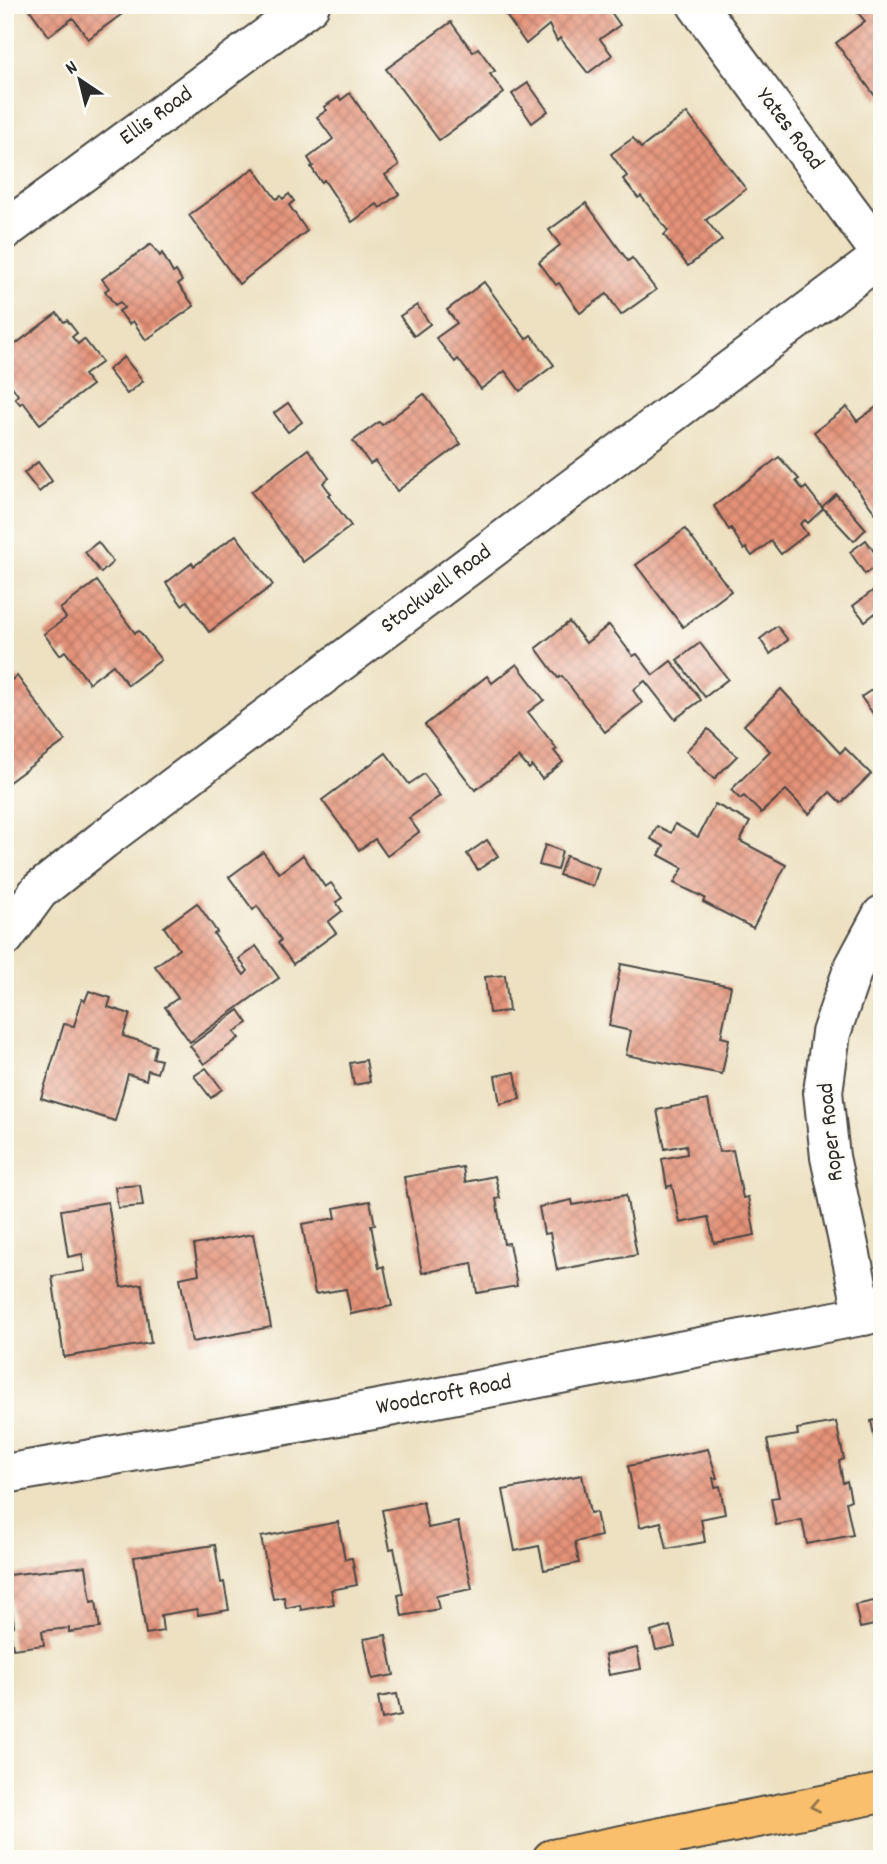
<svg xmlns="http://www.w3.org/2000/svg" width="887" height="1864" viewBox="0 0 887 1864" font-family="Dekko,sans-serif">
	<defs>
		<pattern id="building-cross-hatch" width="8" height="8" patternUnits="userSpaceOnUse" patternTransform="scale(1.75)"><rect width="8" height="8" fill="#e49278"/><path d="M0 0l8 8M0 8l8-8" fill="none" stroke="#b97763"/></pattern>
	</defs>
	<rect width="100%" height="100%" fill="#fdfcf7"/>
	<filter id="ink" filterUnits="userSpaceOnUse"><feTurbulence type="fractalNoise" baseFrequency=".0143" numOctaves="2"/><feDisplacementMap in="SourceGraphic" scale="14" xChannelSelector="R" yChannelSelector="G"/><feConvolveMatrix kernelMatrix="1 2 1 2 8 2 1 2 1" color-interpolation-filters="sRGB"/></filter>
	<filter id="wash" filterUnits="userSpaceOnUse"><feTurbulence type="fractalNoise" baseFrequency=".00686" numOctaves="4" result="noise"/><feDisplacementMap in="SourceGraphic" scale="28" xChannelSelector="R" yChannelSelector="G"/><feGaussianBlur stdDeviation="1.57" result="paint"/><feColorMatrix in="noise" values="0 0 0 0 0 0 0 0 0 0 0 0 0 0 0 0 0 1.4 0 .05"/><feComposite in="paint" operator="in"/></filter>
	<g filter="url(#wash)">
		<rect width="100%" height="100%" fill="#ede1c2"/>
		<g id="blocks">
			<g fill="url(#building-cross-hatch)">
				<path d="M 20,5 L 116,5 L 122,14 L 88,39 L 73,18 L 49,36 L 27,6 L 23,9 Z"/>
				<path d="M 499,5 L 606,5 L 620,25 L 600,39 L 612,55 L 588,73 L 560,38 L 557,41 L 549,25 L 526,44 Z"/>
				<path d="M 869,5 L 882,5 L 882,97 L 878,100 L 836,43 L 865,21 L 858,13 Z"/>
				<path d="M 451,22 L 473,52 L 478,48 L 495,71 L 490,74 L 504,93 L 439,140 L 386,69 Z"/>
				<path d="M 528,83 L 548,111 L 532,123 L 512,94 Z"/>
				<path d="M 350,93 L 399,165 L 385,175 L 399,194 L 380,208 L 377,204 L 352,222 L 324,180 L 321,182 L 311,167 L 313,166 L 308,158 L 333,139 L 317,117 L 327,110 L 324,107 L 339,97 L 341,100 Z"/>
				<path d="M 687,113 L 746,189 L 706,220 L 722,240 L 688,266 L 664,235 L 668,231 L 641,196 L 638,198 L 623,179 L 627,176 L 611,154 L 633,138 L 641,148 Z"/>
				<path d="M 254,168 L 276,199 L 281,196 L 283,199 L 289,194 L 294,201 L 289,205 L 307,231 L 239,284 L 189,215 Z"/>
				<path d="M 586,203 L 628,261 L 632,258 L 656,290 L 621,315 L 607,294 L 580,313 L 559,283 L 556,285 L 539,262 L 560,245 L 549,230 Z"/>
				<path d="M 151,244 L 160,256 L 162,253 L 173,273 L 176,271 L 182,281 L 178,284 L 194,306 L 146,340 L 133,321 L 129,324 L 119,311 L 124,308 L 120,302 L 115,305 L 105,291 L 109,288 L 102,279 Z"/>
				<path d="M 484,282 L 526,339 L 531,335 L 554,365 L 520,391 L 505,371 L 481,389 L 458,359 L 455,362 L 436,338 L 457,323 L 447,310 Z"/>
				<path d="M 417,305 L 430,324 L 414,336 L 400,316 Z"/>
				<path d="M 57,313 L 64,322 L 67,320 L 77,333 L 72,337 L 78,344 L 84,339 L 102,362 L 84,375 L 92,385 L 40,424 L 23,402 L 20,404 L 15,398 L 18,395 L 11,385 L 8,387 L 5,383 L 5,352 Z"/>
				<path d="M 124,357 L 143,381 L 127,394 L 108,370 Z"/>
				<path d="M 424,394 L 461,444 L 397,491 L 375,461 L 370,464 L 353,441 L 379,422 L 382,425 Z"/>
				<path d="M 288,403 L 302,422 L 288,432 L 274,413 Z"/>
				<path d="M 882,403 L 882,522 L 814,432 L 847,407 L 857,421 Z"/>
				<path d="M 308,449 L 329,478 L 323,483 L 331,494 L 328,495 L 351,526 L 303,562 L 251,492 Z"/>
				<path d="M 779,457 L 799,479 L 796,481 L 803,490 L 806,487 L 823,509 L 808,523 L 805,520 L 800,524 L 807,534 L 781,554 L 771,541 L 752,556 L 746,548 L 744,550 L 731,528 L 729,530 L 714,506 Z"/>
				<path d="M 38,462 L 52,481 L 39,492 L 24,473 Z"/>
				<path d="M 836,494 L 866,529 L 854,541 L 822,507 Z"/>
				<path d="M 685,529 L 731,591 L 683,627 L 636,565 Z"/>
				<path d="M 236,535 L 273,585 L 209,632 L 187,601 L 182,605 L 166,583 L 192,563 L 194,566 Z"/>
				<path d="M 866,540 L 881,562 L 865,574 L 850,552 Z"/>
				<path d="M 98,542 L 113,562 L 101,573 L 85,552 Z"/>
				<path d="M 97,581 L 135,633 L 139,631 L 161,660 L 128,685 L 113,665 L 89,683 L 65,651 L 60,655 L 44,634 L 66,618 L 60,609 Z"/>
				<path d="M 879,586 L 882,589 L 882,608 L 865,621 L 853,606 Z"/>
				<path d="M 569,622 L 586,643 L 609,625 L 633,656 L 637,654 L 653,675 L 671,661 L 701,700 L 675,719 L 645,681 L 633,690 L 642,703 L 605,732 L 562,676 L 558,678 L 536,648 Z"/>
				<path d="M 777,626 L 788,640 L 770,654 L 760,639 Z"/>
				<path d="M 700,643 L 728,679 L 705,697 L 677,660 Z"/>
				<path d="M 517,664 L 544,700 L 528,712 L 557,749 L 554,751 L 563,762 L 542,779 L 532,766 L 529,769 L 519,757 L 475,790 L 425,725 L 487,676 L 492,683 Z"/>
				<path d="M 17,676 L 65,741 L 5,785 L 5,685 Z"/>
				<path d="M 882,683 L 882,716 L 877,719 L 861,697 Z"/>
				<path d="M 781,689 L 840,753 L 845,748 L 871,774 L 841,803 L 830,792 L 809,814 L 786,790 L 761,813 L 744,796 L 740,799 L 731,790 L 770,751 L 744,725 Z"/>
				<path d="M 708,729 L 737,756 L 714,779 L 686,751 Z"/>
				<path d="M 386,753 L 409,784 L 424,774 L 440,796 L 409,818 L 419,832 L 387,856 L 375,839 L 359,850 L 322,800 Z"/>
				<path d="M 715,804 L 750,822 L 740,841 L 786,865 L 753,928 L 703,902 L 705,898 L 674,883 L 683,868 L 659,855 L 664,846 L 651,839 L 657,826 L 671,833 L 675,824 L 698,837 Z"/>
				<path d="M 487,840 L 498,856 L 478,870 L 467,854 Z"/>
				<path d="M 545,845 L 562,851 L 557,870 L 539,865 Z"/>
				<path d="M 263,852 L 279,873 L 303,855 L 325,887 L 331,883 L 342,898 L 336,902 L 342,911 L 328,922 L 336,933 L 293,964 L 278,943 L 281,940 L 257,906 L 253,910 L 229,877 Z"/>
				<path d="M 566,856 L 599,868 L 593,886 L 559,875 Z"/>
				<path d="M 197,903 L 217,932 L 214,934 L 244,975 L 248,971 L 239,959 L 256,946 L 279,978 L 190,1042 L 165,1007 L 178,998 L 155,966 L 179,949 L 164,927 Z"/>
				<path d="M 621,964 L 731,986 L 721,1037 L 729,1039 L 722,1074 L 626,1055 L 631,1031 L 609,1026 Z"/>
				<path d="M 505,975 L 509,1011 L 489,1013 L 485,977 Z"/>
				<path d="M 89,991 L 111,998 L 108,1007 L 130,1014 L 123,1036 L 156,1046 L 153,1058 L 161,1060 L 157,1073 L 148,1070 L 146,1080 L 128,1074 L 115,1121 L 41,1098 L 64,1024 L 74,1026 L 82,999 L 85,1001 Z"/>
				<path d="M 239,1010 L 248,1023 L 234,1032 L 239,1038 L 204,1064 L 190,1046 Z"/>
				<path d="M 366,1060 L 370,1082 L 354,1085 L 350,1063 Z"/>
				<path d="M 206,1068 L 222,1089 L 211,1098 L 194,1076 Z"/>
				<path d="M 515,1072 L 520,1099 L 500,1104 L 495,1076 Z"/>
				<path d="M 708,1100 L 719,1152 L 733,1150 L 743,1198 L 748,1197 L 755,1235 L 714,1243 L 708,1217 L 680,1223 L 672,1185 L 667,1187 L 662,1159 L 687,1154 L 686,1145 L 665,1149 L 657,1110 Z"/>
				<path d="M 463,1167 L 465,1182 L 495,1176 L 500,1198 L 496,1199 L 504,1244 L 509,1243 L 517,1286 L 477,1293 L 472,1263 L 422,1273 L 404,1177 Z"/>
				<path d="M 140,1185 L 143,1206 L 118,1208 L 115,1187 Z"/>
				<path d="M 626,1195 L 637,1255 L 557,1270 L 550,1233 L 544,1234 L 539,1207 L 572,1200 L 573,1205 Z"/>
				<path d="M 370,1201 L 375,1225 L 371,1225 L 379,1268 L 384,1266 L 392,1306 L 351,1314 L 346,1289 L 315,1294 L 302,1224 L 336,1218 L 334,1208 Z"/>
				<path d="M 108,1202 L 121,1287 L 142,1284 L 151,1343 L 64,1357 L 52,1276 L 85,1271 L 82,1254 L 68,1257 L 61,1210 Z"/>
				<path d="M 253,1234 L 271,1327 L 192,1342 L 180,1278 L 199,1274 L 194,1245 Z"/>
				<path d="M 882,1418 L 882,1470 L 881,1470 L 871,1421 Z"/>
				<path d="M 836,1422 L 844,1459 L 839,1461 L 843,1483 L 847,1481 L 851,1500 L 846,1502 L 853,1535 L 807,1544 L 802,1520 L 776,1525 L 771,1498 L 779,1497 L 767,1440 L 798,1435 L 797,1429 Z"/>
				<path d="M 708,1449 L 717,1478 L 713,1478 L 715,1487 L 720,1486 L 725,1514 L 701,1519 L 705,1542 L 667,1549 L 661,1522 L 640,1527 L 628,1466 Z"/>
				<path d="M 582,1475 L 590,1513 L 596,1512 L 601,1536 L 575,1542 L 579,1563 L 544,1570 L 539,1546 L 515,1551 L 503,1490 Z"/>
				<path d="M 423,1502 L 428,1528 L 458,1522 L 472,1589 L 436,1596 L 439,1609 L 402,1616 L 398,1595 L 403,1594 L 394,1548 L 390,1549 L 382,1510 Z"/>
				<path d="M 338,1522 L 345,1559 L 352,1558 L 357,1585 L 331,1590 L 334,1604 L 301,1610 L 300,1605 L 286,1608 L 284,1597 L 273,1599 L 261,1537 Z"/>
				<path d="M 215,1545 L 221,1583 L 224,1582 L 229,1610 L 198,1615 L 197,1609 L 161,1615 L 163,1631 L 146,1634 L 134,1557 Z"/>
				<path d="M 86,1566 L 91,1602 L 96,1601 L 100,1628 L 69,1632 L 69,1628 L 42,1631 L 44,1645 L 13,1649 L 10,1627 L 14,1626 L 8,1575 Z"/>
				<path d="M 874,1601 L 879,1624 L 860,1628 L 855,1605 Z"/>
				<path d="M 670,1626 L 675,1646 L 656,1650 L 651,1632 Z"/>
				<path d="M 386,1635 L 394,1675 L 372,1679 L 364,1639 Z"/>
				<path d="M 637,1648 L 641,1669 L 609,1675 L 605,1655 Z"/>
				<path d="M 397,1694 L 401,1715 L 382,1719 L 378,1697 Z"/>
			</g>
		</g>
	</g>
	<g filter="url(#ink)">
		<use href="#blocks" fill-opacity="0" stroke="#484642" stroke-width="2"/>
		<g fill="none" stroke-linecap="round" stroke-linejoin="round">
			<g stroke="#484642" stroke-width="42">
				<g id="minor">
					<path d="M 697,5 L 882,255"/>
					<path d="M 5,230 L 310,5"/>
					<path d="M 5,937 L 39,891 L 103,840 L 882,256"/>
					<path d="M 864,1316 L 830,1157 L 823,1092 L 831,1033 L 853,969 L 882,915"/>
					<path d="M 5,1474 L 373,1410 L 882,1312"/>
				</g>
			</g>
			<g stroke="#484642" stroke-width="42">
				<path id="highway" d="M 552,1859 L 882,1793"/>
			</g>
			<use href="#minor" stroke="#fff" stroke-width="38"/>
			<use href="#highway" stroke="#f9bf6c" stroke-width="38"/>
		</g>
		<defs><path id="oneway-chevron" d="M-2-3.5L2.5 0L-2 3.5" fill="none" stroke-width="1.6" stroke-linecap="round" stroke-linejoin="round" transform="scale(1.75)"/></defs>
		<use stroke="#92754c" href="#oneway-chevron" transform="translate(815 1806) rotate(169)"/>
	</g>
	<g text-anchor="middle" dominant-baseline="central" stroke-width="5" stroke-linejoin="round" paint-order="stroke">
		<g font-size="23" fill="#2b2b2b" stroke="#fdfcf7">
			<text transform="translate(157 117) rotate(-36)">Ellis Road</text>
			<text transform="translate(789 130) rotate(53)">Yates Road</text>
			<text transform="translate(437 590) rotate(-37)">Stockwell Road</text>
			<text transform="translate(832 1132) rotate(-96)">Roper Road</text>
			<text transform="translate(444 1396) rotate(-11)">Woodcroft Road</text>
		</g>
	</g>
	<rect width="887" height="1864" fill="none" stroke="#fdfcf7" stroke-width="28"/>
	<g transform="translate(80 80) rotate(325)" stroke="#fdfcf7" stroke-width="5" paint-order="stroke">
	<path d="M0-5L12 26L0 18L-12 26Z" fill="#2b2b2b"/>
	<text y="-10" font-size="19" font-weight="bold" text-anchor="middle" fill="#2b2b2b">N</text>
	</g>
</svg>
